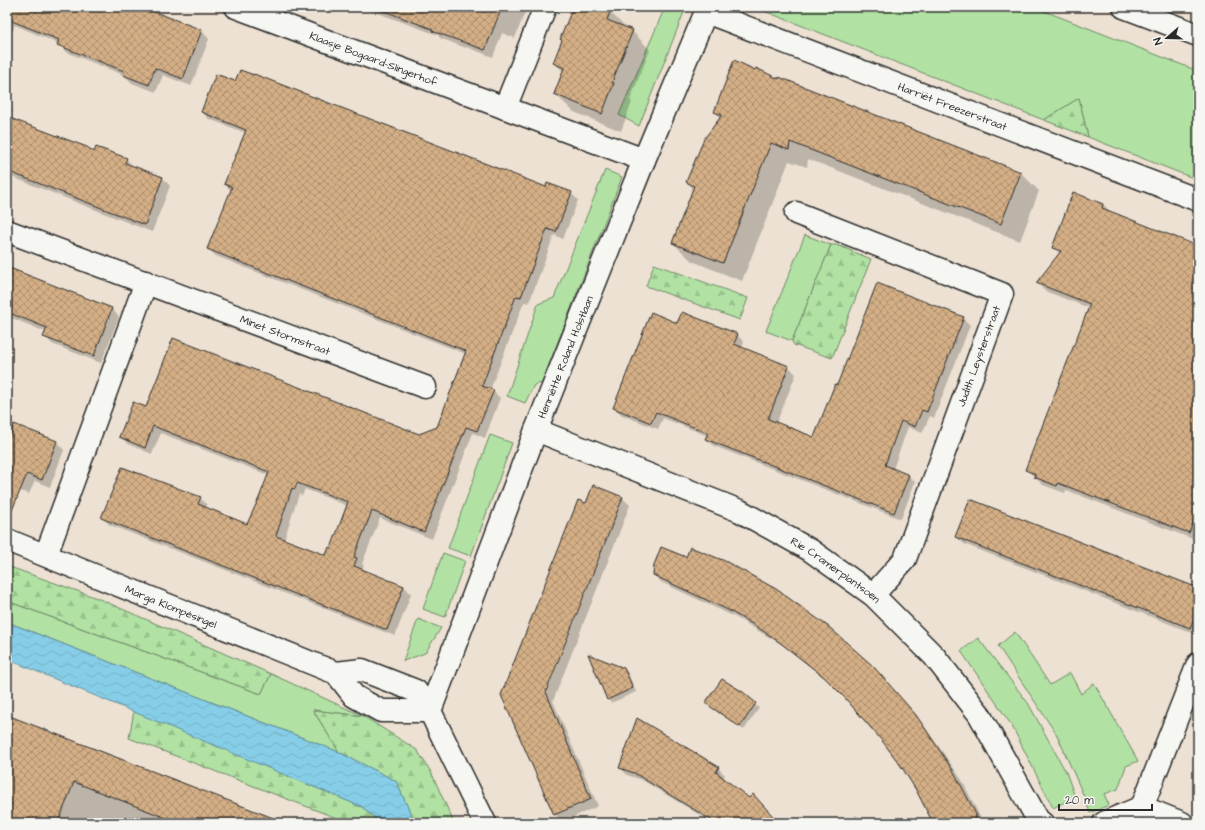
<svg xmlns="http://www.w3.org/2000/svg" width="1205" height="830" viewBox="0 0 1205 830" font-family="'Architects Daughter',sans-serif">
	<defs>
		<pattern id="forest-firs" width="22" height="20" patternUnits="userSpaceOnUse"><rect width="22" height="20" fill="#b1e2a3"/><path d="M5 1l3.5 6h-7zM16 11l3.5 6h-7z" fill="#98c28c"/></pattern>
		<pattern id="water-waves" width="16" height="10" patternUnits="userSpaceOnUse"><rect width="16" height="10" fill="#86cee7"/><path d="M0 5q4-4 8 0t8 0" fill="none" stroke="#74b1c6"/></pattern>
		<pattern id="building-cross-hatch" width="8" height="8" patternUnits="userSpaceOnUse"><rect width="8" height="8" fill="#d4af86"/><path d="M0 0l8 8M0 8l8-8" fill="none" stroke="#ac8f6e"/></pattern>
	</defs>
	<rect width="100%" height="100%" fill="#ece1d2"/>
	<filter id="ink" filterUnits="userSpaceOnUse"><feTurbulence type="fractalNoise" baseFrequency=".025" numOctaves="2"/><feDisplacementMap in="SourceGraphic" scale="8" xChannelSelector="R" yChannelSelector="G"/><feConvolveMatrix kernelMatrix="1 2 1 2 8 2 1 2 1" color-interpolation-filters="sRGB"/></filter>
	<g filter="url(#ink)">
		<g fill="#b1e2a3" stroke="#6e8667">
			<path d="M 665,7 L 686,7 L 639,126 L 619,115 Z"/>
			<path d="M 759,7 L 1034,7 L 1198,71 L 1198,180 L 1088,137 L 1079,98 L 1044,120 L 759,9 Z"/>
			<path d="M 605,170 L 622,177 L 542,383 L 534,385 L 525,403 L 507,396 L 538,304 L 554,298 Z"/>
			<path d="M 805,235 L 831,245 L 792,341 L 766,331 Z"/>
			<path d="M 490,435 L 512,443 L 471,556 L 448,548 Z"/>
			<path d="M 443,553 L 465,561 L 445,617 L 423,609 Z"/>
			<path d="M 7,601 L 261,694 L 271,674 L 363,716 L 313,710 L 339,752 L 7,622 Z"/>
			<path d="M 418,619 L 441,628 L 425,653 L 403,661 Z"/>
			<path d="M 1015,632 L 1050,685 L 1070,673 L 1081,694 L 1094,683 L 1138,761 L 1126,766 L 1118,789 L 1104,794 L 1109,805 L 1090,813 L 1086,801 L 1057,735 L 998,646 Z"/>
			<path d="M 978,638 L 1028,703 L 1066,772 L 1075,797 L 1053,808 L 1012,726 L 961,651 Z"/>
		</g>
		<g fill="url(#forest-firs)" stroke="#6e8667">
			<path d="M 1079,98 L 1088,137 L 1044,120 Z"/>
			<path d="M 831,245 L 837,245 L 871,259 L 832,358 L 794,345 L 792,341 Z"/>
			<path d="M 654,264 L 748,298 L 740,320 L 646,286 Z"/>
			<path d="M 7,566 L 97,598 L 271,674 L 261,694 L 7,601 Z"/>
			<path d="M 313,710 L 363,716 L 417,750 L 431,772 L 454,823 L 415,823 L 396,781 L 339,752 Z"/>
			<path d="M 134,711 L 362,807 L 375,818 L 372,823 L 341,823 L 339,819 L 129,738 Z"/>
		</g>
		<path fill="url(#water-waves)" stroke="#628d9c" d="M 7,622 L 339,752 L 396,781 L 415,823 L 377,823 L 375,818 L 362,807 L 7,659 Z"/>
		<g fill="#0003" fill-rule="evenodd">
			<path d="M 7,7 L 140,7 L 202,31 L 209,39 L 191,86 L 163,75 L 156,92 L 132,83 L 124,75 L 66,52 L 59,44 L 15,25 L 11,35 L 7,33 Z"/>
			<path d="M 361,7 L 527,7 L 515,38 L 502,33 L 493,57 L 466,47 L 466,48 L 440,38 L 438,35 Z"/>
			<path d="M 574,7 L 596,7 L 610,12 L 627,29 L 632,31 L 650,50 L 630,100 L 632,102 L 621,131 L 574,112 L 555,94 L 564,72 L 554,63 Z"/>
			<path d="M 756,71 L 780,80 L 780,79 L 1021,173 L 1039,191 L 1020,241 L 808,159 L 807,167 L 789,161 L 742,281 L 692,261 L 673,243 L 694,189 L 687,182 L 721,118 L 715,112 Z"/>
			<path d="M 7,105 L 13,110 L 10,119 L 94,153 L 126,159 L 134,167 L 163,178 L 170,186 L 152,232 L 7,175 Z"/>
			<path d="M 202,112 L 571,193 L 578,200 L 563,239 L 554,235 L 529,303 L 524,302 L 490,390 L 493,391 L 500,398 L 485,438 L 473,433 L 432,539 L 380,518 L 362,564 L 364,566 L 362,570 L 404,586 L 411,594 L 395,636 L 110,525 L 102,518 L 200,498 L 207,505 L 206,509 L 247,525 L 260,499 L 268,475 L 161,433 L 152,454 L 128,444 L 121,437 L 147,408 L 419,436 L 438,428 L 466,354 L 216,256 L 208,249 L 231,191 L 225,184 L 246,133 L 209,119 ZM 305,489 L 348,506 L 332,549 L 326,556 L 284,540 L 299,494 L 302,496 Z"/>
			<path d="M 1103,204 L 1111,213 L 1198,247 L 1198,541 L 1066,490 L 1065,493 L 1043,485 L 1027,470 L 1089,308 L 1045,291 L 1037,283 L 1060,254 L 1053,247 Z"/>
			<path d="M 7,268 L 112,309 L 119,317 L 101,363 L 52,344 L 45,336 L 46,332 L 7,316 Z"/>
			<path d="M 963,318 L 970,325 L 934,418 L 930,416 L 922,433 L 908,427 L 893,469 L 908,475 L 915,482 L 901,519 L 714,446 L 707,439 L 708,436 L 663,418 L 658,429 L 622,415 L 614,408 L 677,324 L 737,335 L 744,342 L 742,348 L 789,367 L 796,374 L 776,424 L 815,439 L 838,387 Z"/>
			<path d="M 7,422 L 57,442 L 64,450 L 50,487 L 35,481 L 29,494 L 18,490 L 7,491 Z"/>
			<path d="M 594,487 L 622,498 L 630,505 L 553,701 L 598,806 L 562,822 L 555,814 L 502,695 L 578,501 L 586,504 ZM 620,500 L 622,500 L 545,697 L 543,697 Z"/>
			<path d="M 956,536 L 1198,589 L 1198,635 L 964,544 Z"/>
			<path d="M 654,575 L 880,675 L 923,724 L 962,780 L 983,823 L 934,823 L 917,790 L 901,765 L 884,742 L 848,699 L 833,685 L 787,648 L 737,618 L 661,582 Z"/>
			<path d="M 624,669 L 628,673 L 636,692 L 611,703 L 608,699 Z"/>
			<path d="M 739,691 L 759,708 L 744,730 L 706,703 Z"/>
			<path d="M 7,715 L 285,823 L 7,823 Z"/>
			<path d="M 620,767 L 718,768 L 725,775 L 723,779 L 778,823 L 713,823 L 642,780 L 627,775 Z"/>
			<path d="M 856,815 L 863,821 L 864,823 L 851,823 Z"/>
		</g>
		<g fill="url(#building-cross-hatch)" stroke="#2b2b2b" fill-rule="evenodd">
			<path d="M 7,7 L 142,7 L 202,30 L 183,79 L 155,68 L 149,85 L 123,75 L 124,71 L 57,45 L 59,40 L 7,19 Z"/>
			<path d="M 380,7 L 502,7 L 485,50 L 432,31 L 432,29 L 379,9 Z"/>
			<path d="M 573,7 L 612,7 L 607,20 L 633,30 L 612,82 L 614,83 L 602,114 L 554,94 L 564,68 L 553,63 L 562,40 L 560,39 Z"/>
			<path d="M 734,60 L 755,70 L 756,68 L 779,79 L 779,77 L 1021,172 L 1001,224 L 790,142 L 789,150 L 771,143 L 723,263 L 672,243 L 694,186 L 686,182 L 704,139 L 722,115 L 714,112 Z"/>
			<path d="M 240,70 L 254,75 L 254,74 L 546,187 L 547,183 L 572,192 L 556,232 L 547,229 L 521,297 L 516,296 L 482,386 L 494,390 L 477,431 L 466,427 L 424,532 L 372,511 L 354,557 L 357,558 L 354,566 L 404,586 L 387,630 L 101,518 L 122,467 L 201,497 L 198,504 L 247,524 L 259,498 L 269,472 L 153,426 L 145,448 L 119,437 L 133,402 L 146,407 L 173,338 L 419,434 L 437,427 L 466,351 L 207,249 L 232,187 L 224,184 L 246,130 L 201,112 L 216,74 L 235,81 ZM 297,483 L 348,502 L 331,548 L 329,547 L 326,555 L 276,536 L 292,488 L 295,489 Z"/>
			<path d="M 7,117 L 87,147 L 94,152 L 96,147 L 127,158 L 125,163 L 163,177 L 145,225 L 7,171 Z"/>
			<path d="M 1073,192 L 1103,204 L 1102,208 L 1198,246 L 1198,510 L 1189,533 L 1058,483 L 1057,486 L 1034,477 L 1035,474 L 1025,470 L 1090,304 L 1036,283 L 1061,251 L 1052,248 Z"/>
			<path d="M 7,267 L 112,308 L 94,356 L 43,337 L 47,328 L 7,312 Z"/>
			<path d="M 877,283 L 964,317 L 927,412 L 922,410 L 915,427 L 901,421 L 885,465 L 909,475 L 894,513 L 705,439 L 708,433 L 656,412 L 651,423 L 613,408 L 651,312 L 677,323 L 682,312 L 738,334 L 734,344 L 789,366 L 768,419 L 814,437 L 835,384 L 837,385 Z"/>
			<path d="M 14,424 L 57,441 L 42,480 L 27,474 L 8,520 L 7,520 L 7,443 Z"/>
			<path d="M 593,485 L 623,497 L 546,692 L 591,799 L 554,815 L 501,695 L 578,500 L 586,503 Z"/>
			<path d="M 970,499 L 1198,588 L 1198,609 L 1190,628 L 955,537 Z"/>
			<path d="M 661,547 L 686,557 L 690,547 L 725,561 L 776,589 L 829,627 L 873,666 L 916,715 L 954,772 L 977,816 L 975,816 L 977,823 L 933,823 L 916,790 L 901,766 L 883,742 L 845,698 L 824,677 L 778,641 L 754,625 L 728,610 L 653,575 L 654,565 Z"/>
			<path d="M 588,654 L 624,668 L 633,688 L 607,700 Z"/>
			<path d="M 722,679 L 743,692 L 756,703 L 740,727 L 705,703 Z"/>
			<path d="M 7,715 L 281,821 L 281,823 L 179,823 L 74,782 L 58,823 L 7,823 Z"/>
			<path d="M 637,718 L 719,767 L 716,772 L 749,798 L 753,794 L 779,823 L 716,823 L 634,773 L 619,768 Z"/>
		</g>
		<g fill="none" stroke-linecap="round" stroke-linejoin="round">
			<g stroke="#2b2b2b" stroke-width="25">
				<g id="minor">
					<path id="s1" d="M 236,7 L 644,160"/>
					<path d="M 1124,7 L 1198,35"/>
					<path id="s2" d="M 706,12 L 1198,200"/>
					<path d="M 505,108 L 545,7"/>
					<path d="M 796,213 L 1002,294 L 905,559 L 873,595"/>
					<path id="s3" d="M 7,231 L 425,387"/>
					<path id="s4" d="M 536,430 L 740,511 L 810,550 L 873,595 L 934,656 L 979,714 L 1038,820 L 1042,823"/>
					<path id="s5" d="M 7,540 L 336,673 L 354,696 L 381,711 L 430,711 L 485,823"/>
					<path d="M 46,555 L 146,282"/>
					<path d="M 336,673 L 362,670 L 416,691 L 430,711"/>
					<path id="s6" d="M 430,711 L 536,430 L 644,160 L 708,7"/>
					<path d="M 1142,807 L 1198,664"/>
					<path d="M 1142,807 L 1182,823"/>
					<path d="M 1104,823 L 1142,807"/>
				</g>
			</g>
			<use href="#minor" stroke="#f6f6f2" stroke-width="22"/>
		</g>
	</g>
	<g text-anchor="middle" dominant-baseline="central" stroke-width="3.5" stroke-linejoin="round" paint-order="stroke">
		<g font-size="11" fill="#2b2b2b" stroke="#f6f6f2">
			<text stroke="none"><textPath href="#s1" startOffset="147">Klaasje Bogaard-Slingerhof</textPath></text>
			<text stroke="none"><textPath href="#s2" startOffset="264">Harriët Freezerstraat</textPath></text>
			<text stroke="none"><textPath href="#s3" startOffset="297">Minet Stormstraat</textPath></text>
			<text transform="translate(979 356) rotate(-70)">Judith Leysterstraat</text>
			<text stroke="none"><textPath href="#s6" startOffset="379">Henriëtte Roland Holstlaan</textPath></text>
			<text stroke="none"><textPath href="#s4" startOffset="332">Rie Cramerplantsoen</textPath></text>
			<text stroke="none"><textPath href="#s5" startOffset="177">Marga Klompésingel</textPath></text>
		</g>
	</g>
	<rect width="1205" height="830" fill="none" stroke="#f6f6f2" stroke-width="24"/>
	<rect x="12" y="12" width="1181" height="806" fill="none" stroke="#2b2b2b" stroke-width="1.5" filter="url(#ink)"/>
	<g transform="translate(1167 38) rotate(250)" stroke="#f6f6f2" stroke-width="3" paint-order="stroke">
	<path d="M0-3L7 15L0 10L-7 15Z" fill="#2b2b2b"/>
	<text y="-6" font-size="11" font-weight="bold" text-anchor="middle" fill="#2b2b2b">N</text>
	</g>
	<path d="M1059 804v6h93v-6" fill="none" stroke="#2b2b2b" stroke-width="2"/>
	<text x="1065" y="804" font-size="12" fill="#2b2b2b" stroke="#f6f6f2" stroke-width="3" paint-order="stroke">20 m</text>
</svg>
